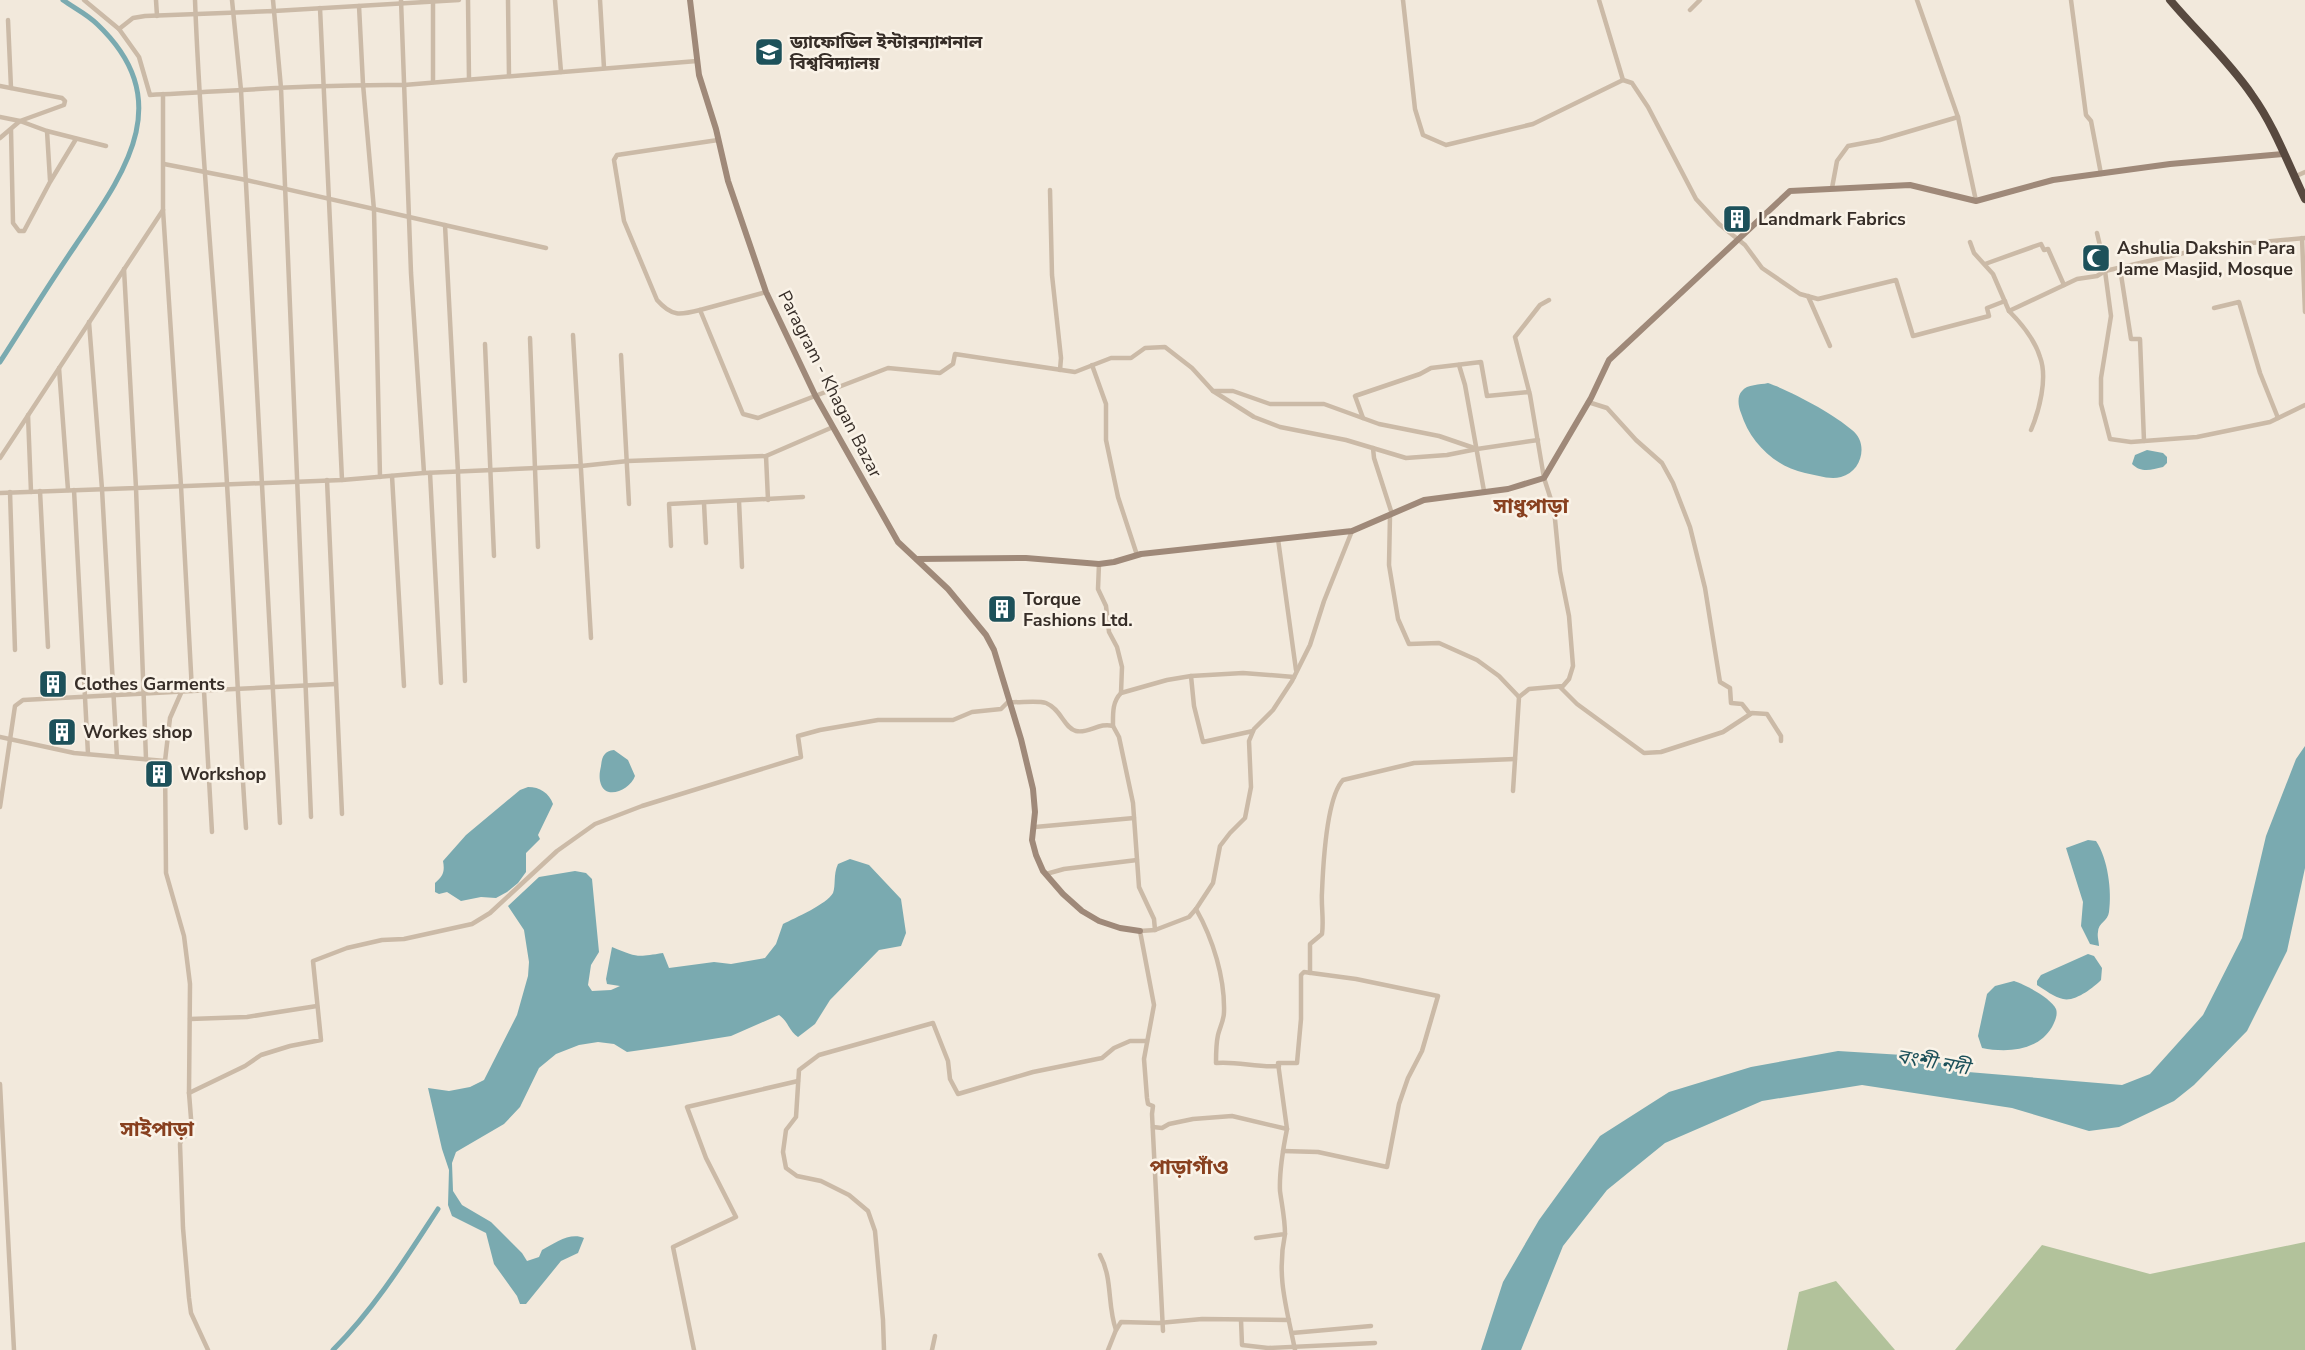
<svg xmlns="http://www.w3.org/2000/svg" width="2305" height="1350" viewBox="0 0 2305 1350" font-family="'Nunito Sans','Noto Sans Bengali',sans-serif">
	<rect width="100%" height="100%" fill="#f2e9dc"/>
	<g fill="#b2c29b">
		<path d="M 2305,1242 L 2305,1350 L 1955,1350 L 2042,1245 L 2150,1274 Z"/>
		<path d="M 1836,1281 L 1895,1350 L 1787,1350 L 1799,1292 Z"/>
	</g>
	<g fill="#7aaab0">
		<path d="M 1768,383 C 1791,391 1834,414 1852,430 C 1869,443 1862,472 1841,477 C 1829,480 1817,475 1805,473 C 1774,466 1750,442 1741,413 C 1738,406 1737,396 1742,391 C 1747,384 1760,385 1768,383 Z"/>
		<path d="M 2147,450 L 2163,453 L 2167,457 L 2167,463 L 2163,467 C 2151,470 2141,473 2132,464 L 2135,455 Z"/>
		<path d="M 2305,746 L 2305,868 L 2287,951 L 2247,1031 L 2194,1085 L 2174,1101 L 2119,1127 L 2089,1131 L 2012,1108 L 1862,1085 L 1762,1101 L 1665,1143 L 1607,1190 L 1563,1246 L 1521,1350 L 1481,1350 L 1503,1282 L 1539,1220 L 1600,1136 L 1669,1092 L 1751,1067 L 1838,1051 L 1919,1056 L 1968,1072 L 2122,1085 L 2150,1074 L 2203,1015 L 2242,938 L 2266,836 L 2296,759 Z"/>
		<path d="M 614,750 L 628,760 L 635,776 C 630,790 604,802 600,781 C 599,775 600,771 601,766 C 602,757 604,751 614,750 Z"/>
		<path d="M 528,787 C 540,787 549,793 553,804 L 538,835 L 540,839 L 526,853 L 526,872 L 518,883 L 507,892 L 496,898 L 481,897 L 461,901 L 447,892 L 439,894 L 435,892 L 435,883 C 443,876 445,872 443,861 L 466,835 L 520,790 Z"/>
		<path d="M 2088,840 L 2096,841 C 2108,859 2112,891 2109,912 C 2108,921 2098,923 2098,932 C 2097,936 2099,942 2099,946 L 2090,944 L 2081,926 L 2083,902 L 2066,848 Z"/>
		<path d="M 850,859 L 869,865 L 901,899 L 906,933 L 901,946 L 879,950 L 830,1000 L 815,1024 L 798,1037 C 789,1031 788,1021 779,1015 L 731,1036 L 669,1046 L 627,1052 L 614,1044 L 598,1042 L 579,1045 L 556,1054 L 539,1068 L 520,1107 L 504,1124 L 456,1152 L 452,1163 L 453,1191 L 462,1205 L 491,1222 L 522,1253 L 527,1261 L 539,1257 L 542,1250 C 555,1243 570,1232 584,1238 L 578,1253 L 561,1261 L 526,1304 L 520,1304 L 517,1296 L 494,1264 L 486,1233 L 452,1216 L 448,1205 L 449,1170 L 442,1149 L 428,1088 L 449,1091 L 470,1087 L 484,1080 L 517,1015 L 528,976 L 529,962 L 524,930 L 508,906 L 539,877 L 575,871 L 586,873 L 592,879 L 599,952 L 591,965 L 588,985 L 592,991 L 611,990 L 620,986 L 607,984 L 606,979 L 612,947 C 638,958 637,957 663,953 L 669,968 L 714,962 L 731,964 L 765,958 L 776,944 L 783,924 C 795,918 827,904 833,893 C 836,885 833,875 838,864 Z"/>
		<path d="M 2088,954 L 2094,956 L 2102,968 L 2101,980 C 2093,988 2075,1002 2063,999 C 2054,997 2045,990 2037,985 L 2037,981 L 2041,975 Z"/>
		<path d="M 2014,981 C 2026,985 2051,998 2056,1009 C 2058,1015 2055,1021 2052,1027 C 2038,1051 2007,1053 1982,1048 L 1978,1036 L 1987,994 L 1995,986 Z"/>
	</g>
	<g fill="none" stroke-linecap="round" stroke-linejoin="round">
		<g stroke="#7aaab0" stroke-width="5">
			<path d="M 0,362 C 25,323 49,284 75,246 C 125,172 178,101 97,24 C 87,14 74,8 63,0"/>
			<path d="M 333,1350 C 375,1308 406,1258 438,1209"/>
		</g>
		<g stroke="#cbbaa7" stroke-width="4.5">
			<path d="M 84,0 L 119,29"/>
			<path d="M 156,0 L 157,16"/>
			<path d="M 195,0 C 201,162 218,323 227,484 C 234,599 238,714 246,828"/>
			<path d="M 232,0 L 241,90 L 280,823"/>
			<path d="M 273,0 L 274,11 L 459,0"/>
			<path d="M 433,0 L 433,82"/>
			<path d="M 468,0 L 469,79"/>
			<path d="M 508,0 L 509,76"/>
			<path d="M 555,0 L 561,72"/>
			<path d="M 600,0 L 604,68"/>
			<path d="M 1403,0 L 1415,109 L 1423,135 L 1446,145 L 1533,124 L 1623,80 L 1632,83 L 1648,107 L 1696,199 L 1719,224 L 1745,245 L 1762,268 L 1800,294 L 1818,299 L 1896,280 L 1913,336 L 1989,316 L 1987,308 L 2005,301"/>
			<path d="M 1599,0 L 1623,80"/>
			<path d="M 1917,0 L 1958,117 L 1976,201"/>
			<path d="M 2071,0 L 2086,115 L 2091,121 L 2101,174"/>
			<path d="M 359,6 L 363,84 L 374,210 L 380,477"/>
			<path d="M 320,8 L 342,480"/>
			<path d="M 1690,10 L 1700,0"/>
			<path d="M 8,20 L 11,88"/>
			<path d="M 0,86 L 62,98 L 65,101 L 64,105 L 20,121 L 0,117"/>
			<path d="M 11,130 L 13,223 L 19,231 L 24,231 L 50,182 L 76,139"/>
			<path d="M 47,131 L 50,180"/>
			<path d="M 0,138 L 20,121 L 47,131 L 106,146"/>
			<path d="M 164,164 L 246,180 L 546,248"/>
			<path d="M 2294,177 L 2305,172"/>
			<path d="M 1832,188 L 1837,161 L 1848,146 L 1880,140 L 1958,117"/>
			<path d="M 1050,190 L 1052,275 L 1061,358 L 1060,370"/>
			<path d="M 445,225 L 458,472 L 465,681"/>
			<path d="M 2097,233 L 2106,271"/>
			<path d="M 2302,238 L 2305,312"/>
			<path d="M 1970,242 L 1974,253 L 1993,274 L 2009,311 L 2077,279 L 2097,276 L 2105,271 L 2210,247 L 2305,238"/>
			<path d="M 1985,264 L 2041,244 L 2044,250 L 2048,249 L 2064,285"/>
			<path d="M 2120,268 L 2131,339 L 2140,339 L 2144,441"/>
			<path d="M 2105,271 L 2111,316 L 2101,378 L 2101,404 L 2110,439 L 2131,442 L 2197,437 L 2270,422 L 2305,405"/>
			<path d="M 766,292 L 700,310 L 743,414 L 758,418 L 888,368 L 940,373 L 953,364 L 955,354 L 1075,372 L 1111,358 L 1131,358 L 1145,348 L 1165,347 L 1192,368 L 1213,391 L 1233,391 L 1270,404 L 1324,404 L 1379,424 L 1439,436 L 1477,449"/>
			<path d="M 1808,296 L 1830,346"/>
			<path d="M 2214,308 L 2239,302 L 2260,373 L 2278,418"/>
			<path d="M 700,310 C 680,315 672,317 657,300 L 624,221 L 614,160 L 617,155 L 718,140"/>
			<path d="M 2009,311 C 2021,323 2035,341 2040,357 C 2048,378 2039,411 2031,430"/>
			<path d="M 89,322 L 102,489 L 117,757"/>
			<path d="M 573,335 L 591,638"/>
			<path d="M 530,338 L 538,547"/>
			<path d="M 485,344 L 494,556"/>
			<path d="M 621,355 L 629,504"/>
			<path d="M 1092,365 L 1106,404 L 1106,440 L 1118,497 L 1137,555"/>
			<path d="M 1459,365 L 1465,385 L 1484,491"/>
			<path d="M 59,368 L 68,490"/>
			<path d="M 1213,391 L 1254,417 L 1280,427 L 1346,440 L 1406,458 L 1447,455 L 1477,449 L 1538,440"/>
			<path d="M 1588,402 L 1607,408 L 1636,440 L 1662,463 L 1673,483 L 1690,527 L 1705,588 L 1720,682 L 1730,688 L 1731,703 L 1742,704 L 1750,714"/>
			<path d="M 28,415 L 31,492"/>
			<path d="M 1363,418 L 1355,396 L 1420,374 L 1431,368 L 1481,362 L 1487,396 L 1529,392"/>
			<path d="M 1373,448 L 1374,458 L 1392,514"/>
			<path d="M 766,456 L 768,500"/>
			<path d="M 0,458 L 163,210"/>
			<path d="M 424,473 L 581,466 L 628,461 L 766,456 L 833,427"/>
			<path d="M 430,473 L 441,683"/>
			<path d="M 392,476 L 404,686"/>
			<path d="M 327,480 L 342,814"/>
			<path d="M 74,490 L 88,754"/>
			<path d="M 40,491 L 48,647"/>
			<path d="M 10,492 L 15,650"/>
			<path d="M 0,493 L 136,488 L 124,269"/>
			<path d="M 739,501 L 742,567"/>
			<path d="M 704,503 L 706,543"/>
			<path d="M 1390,515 L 1389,565 L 1398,619 L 1409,644 L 1439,643 L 1477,660 L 1499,676 L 1519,697"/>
			<path d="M 1278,539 L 1296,670"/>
			<path d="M 671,546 L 669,504 L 803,497"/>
			<path d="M 1099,564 L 1098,589 L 1106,606 L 1109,632 L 1117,647 L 1122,667 L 1121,693 C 1112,702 1113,714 1113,726"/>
			<path d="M 1191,676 L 1243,673 L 1294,677"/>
			<path d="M 1560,687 L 1577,704 L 1644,753 L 1661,752 L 1723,732 L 1752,713 L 1767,714 L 1781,736 L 1781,741"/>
			<path d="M 192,691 L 336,684"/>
			<path d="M 204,691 L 212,832"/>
			<path d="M 1121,693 L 1167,680 L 1191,676 L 1194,706 L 1203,742 L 1253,731"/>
			<path d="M 0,737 L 74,753 L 165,761 L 166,873 L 184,936 L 190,984 L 189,1093 L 192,1131 L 182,1139 L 180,1144 L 183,1228 L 189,1298 L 191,1313 L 208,1350"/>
			<path d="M 146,759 L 136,488 L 342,480 L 424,473 L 411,273 L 401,0"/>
			<path d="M 165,761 L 170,718 L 181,693"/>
			<path d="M 1513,791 L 1519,697 L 1529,689 L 1563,686 L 1569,679 L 1573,666 L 1569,616 L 1560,571 L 1554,509 L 1544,478 L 1530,395 L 1515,337 L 1540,305 L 1549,300"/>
			<path d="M 0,807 L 15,706 L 23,700 L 192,691 L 181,486 L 163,210 L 163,94"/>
			<path d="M 311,817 L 281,88 L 274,11 L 145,16 L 133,18 L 119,29 L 139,57 L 150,95 C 234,91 319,84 404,85 L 697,61"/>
			<path d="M 1035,827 L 1134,818"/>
			<path d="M 1046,874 L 1064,869 L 1137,860"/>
			<path d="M 1196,909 C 1213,939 1225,978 1224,1012 C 1224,1020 1220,1027 1218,1035 C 1216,1044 1216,1054 1216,1063 C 1238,1061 1257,1068 1279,1066"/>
			<path d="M 1310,973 L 1310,944 L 1322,934 C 1324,920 1321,906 1322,892 C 1323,867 1326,798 1343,780 L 1414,763 L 1515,759"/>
			<path d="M 190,1019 L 247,1017 L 317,1006"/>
			<path d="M 0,1084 L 14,1350"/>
			<path d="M 189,1093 L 245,1066 L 261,1055 L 290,1046 L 321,1040 L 313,961 L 347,948 L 382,940 L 404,939 L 472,924 L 490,913 L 557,851 L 595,824 L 642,806 L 801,757 L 798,736 L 820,730 L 878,720 L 953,720 L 972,712 L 1001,709 L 1008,702 C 1018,703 1038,700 1046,703 C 1061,709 1064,728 1076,731 C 1089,734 1099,722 1113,726 L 1119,737 L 1133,803 L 1139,887 L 1154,919 L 1155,930"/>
			<path d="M 1153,1127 L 1162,1128 L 1169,1124 L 1193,1119 L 1232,1116 L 1287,1129 C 1283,1149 1279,1170 1280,1191 C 1282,1206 1285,1219 1285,1234 L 1256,1238"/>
			<path d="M 1283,1151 L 1318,1152 L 1387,1167 L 1399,1104 L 1408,1078 L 1422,1051 L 1438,996 L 1356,979 L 1304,972 L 1301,975 L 1301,1019 L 1297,1063 L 1278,1063 L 1287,1129"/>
			<path d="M 1285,1234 C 1276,1277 1287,1309 1295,1350"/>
			<path d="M 1100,1255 C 1113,1279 1107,1305 1116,1330"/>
			<path d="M 1241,1320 L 1242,1345 L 1268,1348 L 1375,1343"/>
			<path d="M 1163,1331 L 1152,1114 L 1153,1106 L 1148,1104 L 1147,1098 L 1144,1059 L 1154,1005 L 1140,931 L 1155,930 L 1189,917 L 1196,909 L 1213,883 L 1220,846 L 1230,833 L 1245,818 L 1251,787 L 1249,741 L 1254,729 L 1273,710 L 1292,681 L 1310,645 L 1324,601 L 1352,531"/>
			<path d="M 1292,1333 L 1371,1326"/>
			<path d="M 694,1350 L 673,1247 L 736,1217 L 706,1158 L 687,1107 L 798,1081"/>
			<path d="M 884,1350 L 883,1320 L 875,1231 L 868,1211 L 849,1195 L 821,1181 L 797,1176 L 786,1168 L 783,1152 L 786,1130 L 796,1117 L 799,1070 L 819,1055 L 933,1023 L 948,1061 L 950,1079 L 958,1094 L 1033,1072 L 1102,1058 L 1114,1048 L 1130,1041 L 1147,1041"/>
			<path d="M 932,1350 L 935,1336"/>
			<path d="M 1108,1350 L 1116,1330 L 1121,1322 L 1159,1323 L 1202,1319 L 1289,1320"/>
		</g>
		<g stroke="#9f8979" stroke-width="6">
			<path d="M 690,0 L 699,75 L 716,129 L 728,181 L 766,292 L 815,395 L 898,542 L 948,589 L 986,635 L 994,650 L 1021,739 L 1033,789 L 1035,812 L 1032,840 L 1036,855 L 1043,871 L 1063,894 L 1082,911 L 1099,921 L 1120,928 L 1140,931"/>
			<path d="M 917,559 L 1026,558 L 1099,564 L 1114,562 L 1141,554 L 1352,531 L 1424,500 L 1508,489 L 1544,478 L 1591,398 L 1609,360 L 1790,191 L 1910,185 L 1976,201 L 2053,180 L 2170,164 L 2283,154"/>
		</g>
		<path stroke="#58493f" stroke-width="8" d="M 2170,0 C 2197,32 2228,60 2252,95 C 2275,127 2288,164 2305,199"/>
	</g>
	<defs>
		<g id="university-square" transform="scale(1.5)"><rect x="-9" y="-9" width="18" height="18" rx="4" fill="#1d515a" stroke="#faf3e8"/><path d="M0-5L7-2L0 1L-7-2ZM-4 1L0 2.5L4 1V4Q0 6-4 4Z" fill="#fff"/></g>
		<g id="building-square" transform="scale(1.5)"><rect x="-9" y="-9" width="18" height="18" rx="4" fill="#1d515a" stroke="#faf3e8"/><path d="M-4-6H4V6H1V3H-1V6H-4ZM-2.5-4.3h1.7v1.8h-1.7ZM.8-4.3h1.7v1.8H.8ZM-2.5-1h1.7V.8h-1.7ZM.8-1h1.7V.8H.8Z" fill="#fff"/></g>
		<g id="mosque-square" transform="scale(1.5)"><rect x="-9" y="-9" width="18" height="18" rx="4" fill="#1d515a" stroke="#faf3e8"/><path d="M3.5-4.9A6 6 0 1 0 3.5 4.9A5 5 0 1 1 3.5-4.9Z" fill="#fff"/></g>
	</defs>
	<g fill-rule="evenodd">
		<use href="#university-square" x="769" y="52"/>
		<use href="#building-square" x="1737" y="219"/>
		<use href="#mosque-square" x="2096" y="258"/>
		<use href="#building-square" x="1002" y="609"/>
		<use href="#building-square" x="53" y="684"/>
		<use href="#building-square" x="62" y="732"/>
		<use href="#building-square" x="159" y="774"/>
	</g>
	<g text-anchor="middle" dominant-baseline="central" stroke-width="5" stroke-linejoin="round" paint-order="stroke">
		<g font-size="18" font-weight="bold" fill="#372e28" stroke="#faf3e8" text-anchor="start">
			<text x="790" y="42">ড্যাফোডিল ইন্টারন্যাশনাল<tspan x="790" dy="21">বিশ্ববিদ্যালয়</tspan></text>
			<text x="1758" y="219">Landmark Fabrics</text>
			<text x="2117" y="248">Ashulia Dakshin Para<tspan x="2117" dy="21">Jame Masjid, Mosque</tspan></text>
			<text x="1023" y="599">Torque<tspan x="1023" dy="21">Fashions Ltd.</tspan></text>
			<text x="74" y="684">Clothes Garments</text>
			<text x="83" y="732">Workes shop</text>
			<text x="180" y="774">Workshop</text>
		</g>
		<g font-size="18" fill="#372e28" stroke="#faf3e8">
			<text transform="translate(830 384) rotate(63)">Paragram - Khagan Bazar</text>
		</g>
		<g font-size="20" font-style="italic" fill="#1d515a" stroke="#faf3e8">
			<text transform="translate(1933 1062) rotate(10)">বংশী নদী</text>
		</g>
		<g font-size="21" font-weight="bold" fill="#88401f" stroke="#faf3e8">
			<text x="1531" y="506">সাধুপাড়া</text>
			<text x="157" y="1129">সাইপাড়া</text>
			<text x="1189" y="1167">পাড়াগাঁও</text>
		</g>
	</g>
</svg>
